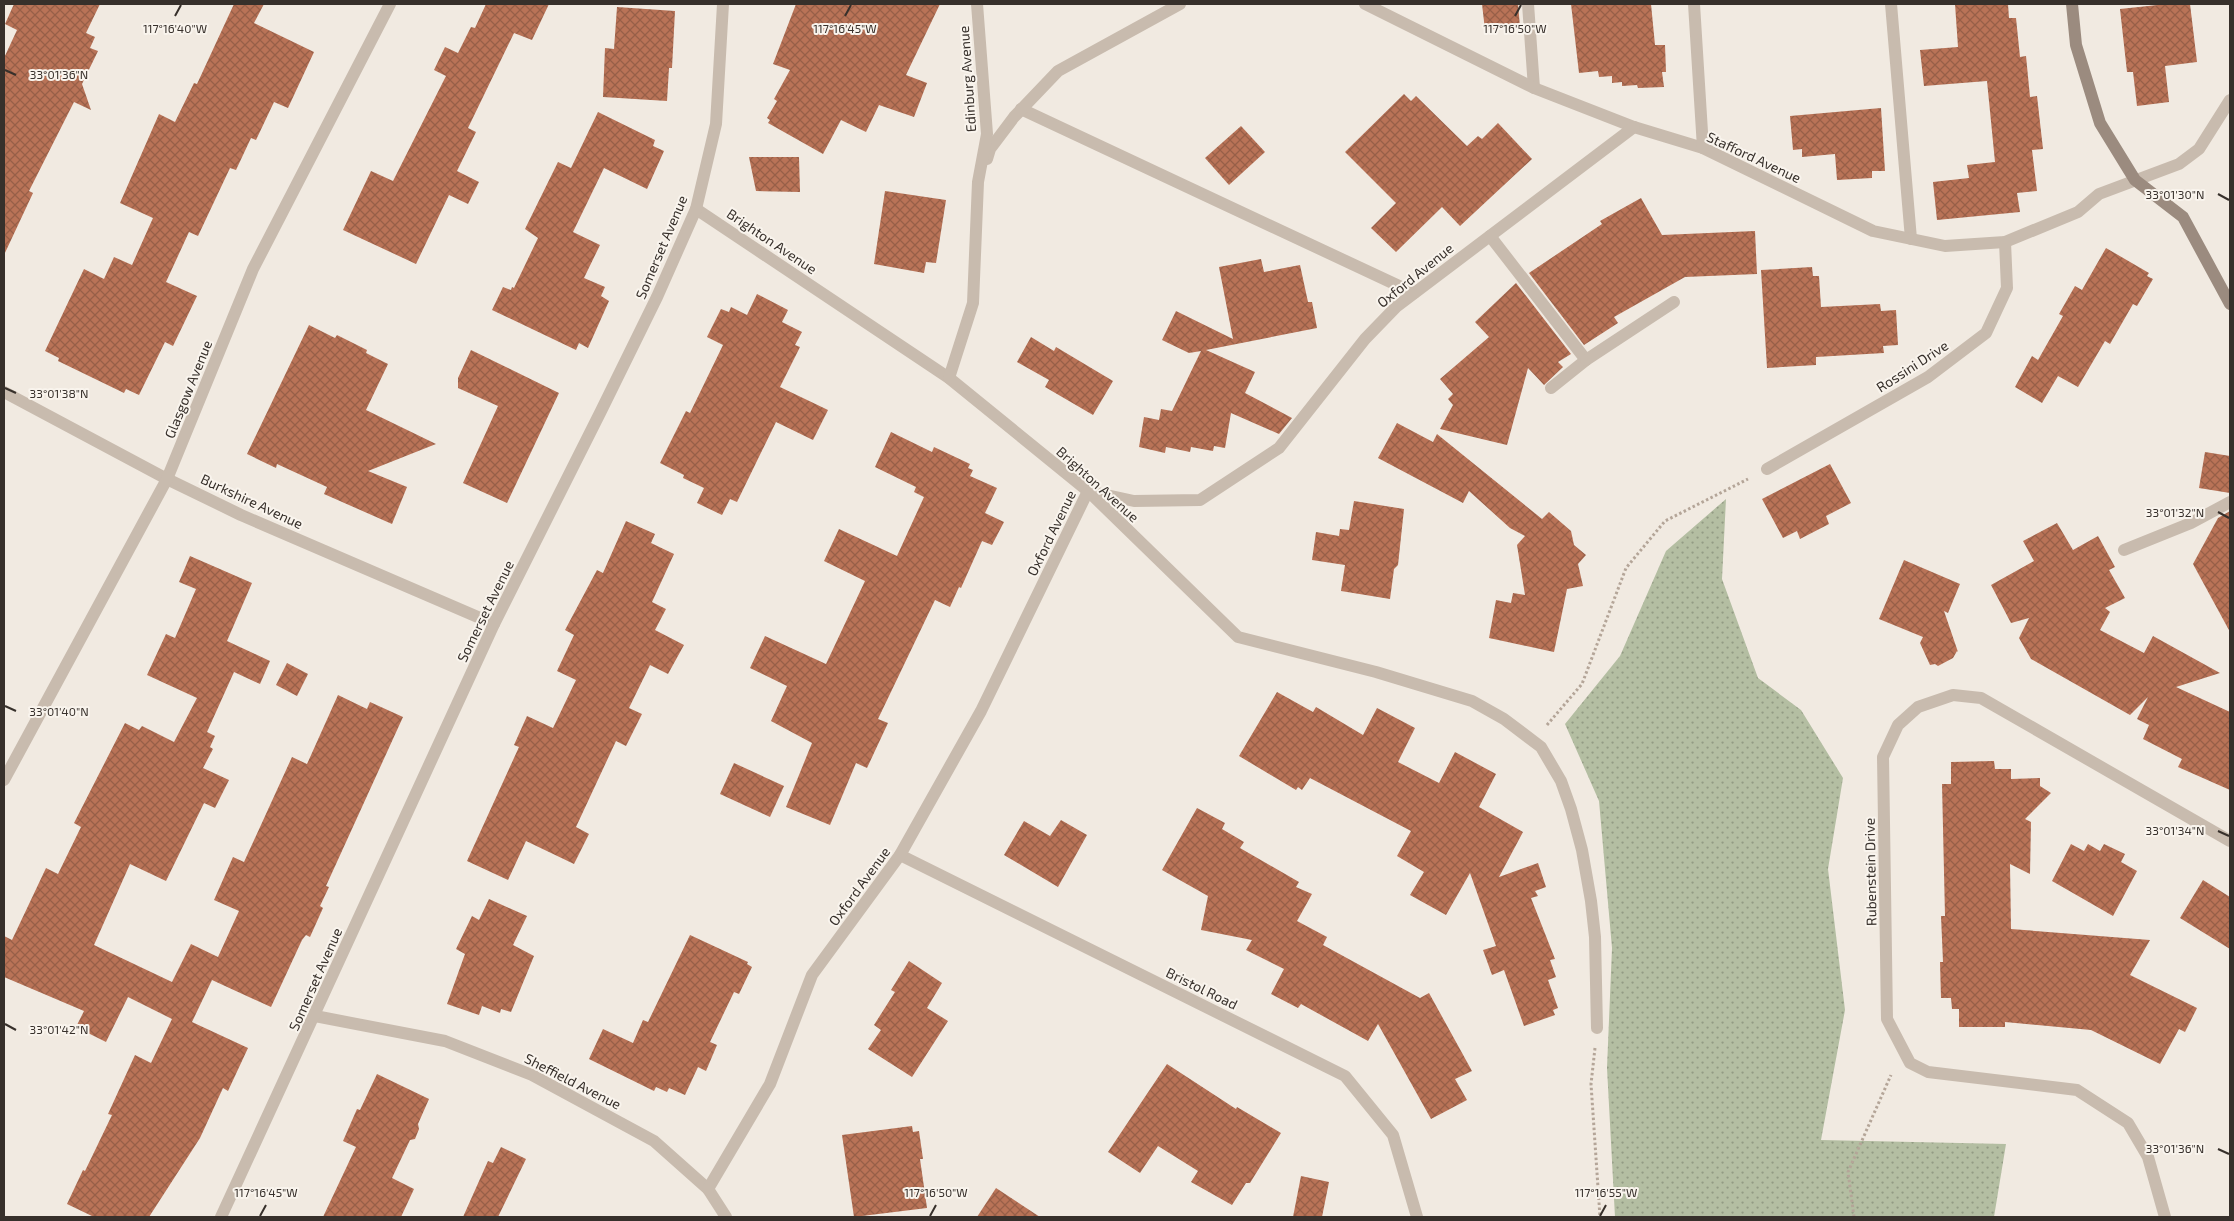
<svg xmlns="http://www.w3.org/2000/svg" width="2234" height="1221" viewBox="0 0 2234 1221" font-family="'Exo 2',sans-serif">
	<defs>
		<pattern id="green-dots" width="8" height="8" patternUnits="userSpaceOnUse" patternTransform="scale(1.25)"><rect width="8" height="8" fill="#b4bea2"/><path d="M2 2h.1M6 6h.1" fill="none" stroke="#939b84" stroke-width="1.8" stroke-linecap="round"/></pattern>
		<pattern id="building-cross-hatch" width="8" height="8" patternUnits="userSpaceOnUse" patternTransform="scale(1.25)"><rect width="8" height="8" fill="#b97357"/><path d="M0 0l8 8M0 8l8-8" fill="none" stroke="#975f48"/></pattern>
	</defs>
	<rect width="100%" height="100%" fill="#f1eae1"/>
	<path fill="url(#green-dots)" d="M 1726,499 L 1722,579 L 1758,678 L 1801,710 L 1843,778 L 1828,869 L 1845,1010 L 1821,1140 L 2006,1144 L 1994,1217 L 1615,1217 L 1607,1068 L 1612,948 L 1599,801 L 1565,724 L 1620,656 L 1666,551 Z"/>
	<g fill="url(#building-cross-hatch)">
		<path d="M 14,4 L 100,4 L 86,33 L 95,37 L 90,48 L 98,51 L 82,84 L 91,110 L 74,102 L 29,191 L 33,193 L 4,255 L 4,58 L 17,30 L 5,24 Z"/>
		<path d="M 234,4 L 264,4 L 254,23 L 314,52 L 288,108 L 274,102 L 256,140 L 251,138 L 236,170 L 230,168 L 198,236 L 189,232 L 166,282 L 197,296 L 173,346 L 165,342 L 139,395 L 126,389 L 124,393 L 58,361 L 59,358 L 45,351 L 84,269 L 104,279 L 114,257 L 132,265 L 153,218 L 120,203 L 159,114 L 175,122 L 194,83 L 197,84 Z"/>
		<path d="M 486,4 L 549,4 L 532,40 L 514,33 L 468,128 L 476,132 L 457,171 L 479,182 L 468,204 L 449,195 L 416,264 L 343,230 L 371,171 L 393,181 L 446,76 L 434,70 L 445,47 L 458,53 L 471,27 L 475,28 Z"/>
		<path d="M 796,4 L 940,4 L 906,75 L 927,83 L 914,117 L 879,105 L 866,132 L 841,120 L 823,154 L 768,123 L 770,120 L 767,118 L 777,101 L 774,99 L 790,70 L 773,64 Z"/>
		<path d="M 1482,4 L 1518,4 L 1520,27 L 1485,30 Z"/>
		<path d="M 1571,4 L 1651,4 L 1655,45 L 1665,45 L 1666,72 L 1662,72 L 1664,87 L 1638,88 L 1637,85 L 1622,86 L 1622,82 L 1612,83 L 1612,76 L 1599,77 L 1598,71 L 1579,73 Z"/>
		<path d="M 1955,4 L 2008,4 L 2009,18 L 2016,18 L 2020,57 L 2026,56 L 2030,97 L 2037,96 L 2043,149 L 2032,150 L 2037,191 L 2017,193 L 2020,212 L 1937,220 L 1933,182 L 1969,178 L 1967,165 L 1995,162 L 1987,81 L 1924,86 L 1920,50 L 1958,47 Z"/>
		<path d="M 2167,4 L 2190,4 L 2197,62 L 2165,66 L 2169,102 L 2137,106 L 2133,72 L 2127,72 L 2120,9 Z"/>
		<path d="M 617,7 L 675,11 L 672,68 L 669,68 L 667,101 L 603,97 L 605,48 L 614,49 Z"/>
		<path d="M 1404,94 L 1411,101 L 1416,96 L 1467,146 L 1478,136 L 1482,139 L 1498,123 L 1532,159 L 1460,226 L 1442,207 L 1396,252 L 1371,228 L 1396,203 L 1345,152 Z"/>
		<path d="M 1881,108 L 1885,171 L 1872,171 L 1872,178 L 1837,180 L 1835,154 L 1802,157 L 1802,149 L 1793,150 L 1790,116 Z"/>
		<path d="M 598,112 L 655,140 L 653,146 L 664,151 L 647,189 L 604,168 L 573,232 L 600,245 L 584,278 L 605,287 L 601,296 L 609,301 L 588,348 L 579,343 L 576,350 L 492,310 L 503,287 L 511,290 L 512,287 L 514,288 L 538,238 L 525,229 L 558,162 L 571,168 Z"/>
		<path d="M 1241,126 L 1265,152 L 1229,185 L 1205,158 Z"/>
		<path d="M 749,157 L 799,157 L 800,192 L 756,191 Z"/>
		<path d="M 885,191 L 946,200 L 936,263 L 926,262 L 924,273 L 874,264 Z"/>
		<path d="M 1641,198 L 1662,235 L 1755,231 L 1757,274 L 1685,277 L 1614,317 L 1618,323 L 1584,345 L 1529,273 L 1602,224 L 1600,221 Z"/>
		<path d="M 2106,248 L 2149,273 L 2147,276 L 2153,279 L 2137,306 L 2133,304 L 2110,344 L 2105,341 L 2078,387 L 2058,376 L 2042,403 L 2015,387 L 2032,356 L 2038,360 L 2063,316 L 2059,314 L 2075,286 L 2082,290 Z"/>
		<path d="M 1261,259 L 1264,272 L 1300,265 L 1308,302 L 1312,302 L 1317,328 L 1206,350 L 1255,372 L 1245,393 L 1292,418 L 1279,434 L 1231,413 L 1225,448 L 1214,446 L 1213,451 L 1191,447 L 1190,452 L 1166,447 L 1165,453 L 1139,447 L 1144,417 L 1159,420 L 1161,409 L 1172,411 L 1201,351 L 1189,353 L 1162,340 L 1176,311 L 1233,339 L 1219,267 Z"/>
		<path d="M 1812,267 L 1813,276 L 1819,276 L 1821,307 L 1880,304 L 1881,311 L 1896,310 L 1898,345 L 1883,346 L 1884,353 L 1816,357 L 1816,365 L 1767,368 L 1761,270 Z"/>
		<path d="M 1516,283 L 1571,354 L 1558,362 L 1563,367 L 1544,385 L 1528,368 L 1507,445 L 1440,429 L 1453,405 L 1448,399 L 1453,394 L 1440,379 L 1489,337 L 1475,322 Z"/>
		<path d="M 757,294 L 788,310 L 782,322 L 802,332 L 795,345 L 800,347 L 780,387 L 828,410 L 813,440 L 776,422 L 737,502 L 730,499 L 722,515 L 697,503 L 704,488 L 683,478 L 684,475 L 660,463 L 686,411 L 690,413 L 723,345 L 707,337 L 721,309 L 729,312 L 731,307 L 747,315 Z"/>
		<path d="M 309,325 L 335,338 L 337,335 L 367,350 L 366,353 L 388,364 L 366,410 L 436,444 L 368,471 L 407,487 L 392,524 L 324,494 L 327,487 L 277,464 L 276,468 L 247,454 Z"/>
		<path d="M 1031,337 L 1054,351 L 1056,347 L 1113,381 L 1093,415 L 1045,387 L 1049,380 L 1017,362 Z"/>
		<path d="M 471,350 L 559,393 L 507,503 L 463,483 L 498,406 L 458,388 L 458,378 Z"/>
		<path d="M 1397,423 L 1433,442 L 1437,434 L 1542,519 L 1549,512 L 1571,531 L 1574,545 L 1586,555 L 1578,564 L 1583,586 L 1567,589 L 1554,652 L 1489,638 L 1496,600 L 1511,603 L 1513,593 L 1525,595 L 1517,545 L 1525,536 L 1510,528 L 1469,491 L 1463,503 L 1378,458 Z"/>
		<path d="M 891,432 L 932,452 L 934,447 L 970,464 L 968,468 L 973,470 L 970,476 L 997,488 L 985,513 L 1004,522 L 992,545 L 982,541 L 961,588 L 959,587 L 950,607 L 935,600 L 878,719 L 888,723 L 867,768 L 856,763 L 830,825 L 786,807 L 812,743 L 771,721 L 787,686 L 750,668 L 765,636 L 826,664 L 865,581 L 824,561 L 839,529 L 897,556 L 924,497 L 914,492 L 916,487 L 875,467 Z"/>
		<path d="M 2205,452 L 2230,456 L 2230,493 L 2199,488 Z"/>
		<path d="M 1830,464 L 1851,503 L 1826,516 L 1829,524 L 1800,539 L 1797,531 L 1783,538 L 1762,499 Z"/>
		<path d="M 1354,501 L 1404,509 L 1398,565 L 1394,569 L 1390,599 L 1341,591 L 1345,565 L 1312,560 L 1316,532 L 1339,536 L 1340,529 L 1349,530 Z"/>
		<path d="M 2230,511 L 2230,632 L 2193,564 L 2218,518 Z"/>
		<path d="M 626,521 L 655,534 L 651,543 L 674,554 L 652,602 L 666,609 L 655,630 L 684,645 L 668,674 L 650,665 L 629,708 L 642,714 L 626,746 L 616,741 L 576,827 L 589,834 L 574,864 L 526,841 L 508,880 L 467,861 L 519,747 L 514,745 L 527,716 L 553,728 L 576,680 L 557,671 L 574,635 L 565,630 L 597,570 L 603,573 Z"/>
		<path d="M 2057,523 L 2073,550 L 2098,536 L 2115,567 L 2109,570 L 2125,598 L 2105,608 L 2110,612 L 2100,630 L 2144,653 L 2153,636 L 2220,673 L 2176,687 L 2230,712 L 2230,790 L 2178,767 L 2182,759 L 2143,739 L 2149,725 L 2137,719 L 2148,697 L 2130,715 L 2031,659 L 2019,638 L 2029,618 L 2011,623 L 1991,585 L 2034,561 L 2023,541 Z"/>
		<path d="M 190,556 L 252,583 L 227,641 L 270,661 L 260,684 L 234,672 L 207,732 L 215,736 L 210,747 L 213,749 L 203,768 L 229,780 L 215,808 L 204,803 L 166,881 L 130,864 L 94,945 L 172,982 L 191,944 L 218,957 L 239,911 L 214,900 L 233,857 L 244,862 L 292,757 L 307,764 L 338,695 L 367,709 L 370,702 L 403,717 L 326,886 L 329,887 L 320,906 L 323,908 L 310,937 L 306,935 L 302,940 L 271,1007 L 212,980 L 192,1022 L 248,1048 L 228,1091 L 223,1088 L 200,1138 L 149,1217 L 94,1217 L 67,1204 L 83,1170 L 85,1171 L 112,1115 L 108,1114 L 135,1055 L 151,1063 L 172,1019 L 128,997 L 106,1042 L 76,1027 L 84,1011 L 4,977 L 4,936 L 12,940 L 46,868 L 58,874 L 81,827 L 74,823 L 125,723 L 139,730 L 142,726 L 174,742 L 197,698 L 147,675 L 166,634 L 175,638 L 196,589 L 179,582 Z"/>
		<path d="M 1904,560 L 1960,584 L 1948,613 L 1944,611 L 1958,652 L 1957,651 L 1953,658 L 1938,666 L 1935,664 L 1930,665 L 1920,643 L 1923,637 L 1879,619 Z"/>
		<path d="M 287,663 L 308,674 L 297,696 L 276,685 Z"/>
		<path d="M 1277,692 L 1313,712 L 1316,707 L 1363,735 L 1377,708 L 1415,728 L 1398,762 L 1439,783 L 1455,752 L 1496,774 L 1479,807 L 1523,832 L 1499,877 L 1538,863 L 1546,887 L 1535,891 L 1538,896 L 1531,898 L 1555,959 L 1550,960 L 1556,977 L 1548,980 L 1558,1008 L 1553,1010 L 1555,1015 L 1524,1026 L 1504,970 L 1492,975 L 1483,950 L 1496,946 L 1470,873 L 1446,915 L 1410,895 L 1424,872 L 1397,856 L 1411,831 L 1310,778 L 1302,790 L 1298,787 L 1296,790 L 1239,756 Z"/>
		<path d="M 1994,761 L 1995,769 L 2011,769 L 2011,779 L 2040,778 L 2040,786 L 2051,793 L 2025,819 L 2031,822 L 2030,874 L 2010,864 L 2011,929 L 2150,940 L 2130,975 L 2197,1008 L 2185,1032 L 2179,1029 L 2160,1064 L 2091,1030 L 2005,1022 L 2005,1027 L 1959,1027 L 1959,1009 L 1952,1009 L 1951,998 L 1941,998 L 1940,962 L 1943,962 L 1941,916 L 1945,916 L 1942,784 L 1951,784 L 1951,762 Z"/>
		<path d="M 734,763 L 784,786 L 770,817 L 720,794 Z"/>
		<path d="M 1197,808 L 1225,823 L 1222,829 L 1244,842 L 1240,848 L 1299,882 L 1296,887 L 1312,894 L 1297,921 L 1327,937 L 1323,945 L 1420,998 L 1429,993 L 1472,1071 L 1455,1079 L 1467,1100 L 1431,1119 L 1378,1024 L 1368,1041 L 1301,1004 L 1298,1008 L 1271,994 L 1284,969 L 1246,950 L 1252,940 L 1201,930 L 1208,896 L 1162,870 Z"/>
		<path d="M 1061,820 L 1087,835 L 1058,887 L 1004,855 L 1024,821 L 1050,836 Z"/>
		<path d="M 2071,844 L 2084,851 L 2088,844 L 2100,851 L 2104,844 L 2125,854 L 2121,862 L 2137,871 L 2113,916 L 2052,881 Z"/>
		<path d="M 2203,880 L 2230,897 L 2230,949 L 2180,918 Z"/>
		<path d="M 489,899 L 527,916 L 513,945 L 534,956 L 511,1012 L 501,1009 L 500,1013 L 482,1006 L 479,1015 L 447,1004 L 465,954 L 456,949 L 472,916 L 479,920 Z"/>
		<path d="M 690,935 L 748,962 L 747,964 L 752,967 L 739,994 L 734,992 L 710,1042 L 717,1045 L 706,1071 L 698,1067 L 685,1095 L 669,1088 L 667,1092 L 656,1087 L 654,1091 L 589,1059 L 603,1029 L 633,1043 L 643,1020 L 648,1022 Z"/>
		<path d="M 909,961 L 942,983 L 927,1008 L 948,1021 L 912,1077 L 868,1049 L 881,1030 L 874,1025 L 895,992 L 891,990 Z"/>
		<path d="M 1167,1064 L 1236,1109 L 1237,1107 L 1281,1133 L 1250,1183 L 1246,1183 L 1232,1205 L 1191,1182 L 1198,1171 L 1158,1146 L 1140,1173 L 1108,1152 Z"/>
		<path d="M 377,1074 L 429,1099 L 418,1124 L 419,1129 L 415,1139 L 410,1140 L 392,1178 L 414,1189 L 401,1217 L 323,1217 L 356,1147 L 343,1141 L 357,1109 L 360,1110 Z"/>
		<path d="M 912,1126 L 913,1132 L 919,1131 L 923,1159 L 920,1159 L 927,1208 L 854,1217 L 842,1135 Z"/>
		<path d="M 501,1147 L 526,1159 L 498,1217 L 463,1217 L 488,1161 L 493,1163 Z"/>
		<path d="M 1301,1176 L 1329,1182 L 1322,1217 L 1293,1217 Z"/>
		<path d="M 996,1188 L 1040,1217 L 977,1217 Z"/>
	</g>
	<g fill="none" stroke-linecap="round" stroke-linejoin="round">
		<g stroke="#b4a598" stroke-width="3" stroke-dasharray="2.5 2.5" stroke-linecap="butt">
			<path d="M 1547,725 L 1582,684 L 1626,568 L 1665,521 L 1748,479"/>
			<path d="M 1595,1048 L 1591,1084 L 1600,1217"/>
			<path d="M 1854,1217 L 1848,1172 L 1891,1075"/>
		</g>
		<g stroke="#c8bbae" stroke-width="12">
			<path d="M 1528,4 L 1534,88"/>
			<path d="M 1891,4 L 1911,239"/>
			<path d="M 1490,236 L 1586,360 L 1551,388"/>
			<path d="M 1586,360 L 1674,302"/>
			<path d="M 2124,550 L 2191,523 L 2230,502"/>
		</g>
		<g stroke="#c8bbae" stroke-width="12">
			<path d="M 1365,4 L 1534,88 L 1634,127 L 1703,148 L 1873,231 L 1945,246 L 2005,242 L 2078,212 L 2099,194 L 2179,164 L 2199,149 L 2230,100"/>
			<path d="M 1694,4 L 1703,148"/>
			<path d="M 1021,109 L 1414,293"/>
			<path d="M 987,159 L 990,149 L 1014,117 L 1058,71 L 1180,4"/>
			<path d="M 696,209 L 949,378 L 1088,491 L 1238,637 L 1376,672 L 1472,701 L 1504,719 L 1541,747 L 1561,781 L 1571,809 L 1582,850 L 1591,901 L 1595,937 L 1597,1028"/>
			<path d="M 949,378 L 973,303 L 978,182 L 987,134 L 977,4"/>
			<path d="M 4,392 L 167,479 L 241,515 L 494,624"/>
			<path d="M 1767,469 L 1928,377 L 1986,333 L 2007,288 L 2005,242"/>
			<path d="M 4,780 L 167,479 L 253,269 L 390,4"/>
			<path d="M 900,855 L 1345,1076 L 1393,1135 L 1417,1217"/>
			<path d="M 315,1016 L 445,1041 L 532,1075 L 654,1141 L 708,1189 L 726,1217"/>
			<path d="M 708,1189 L 770,1084 L 812,975 L 900,855 L 981,711 L 1088,491 L 1134,501 L 1200,500 L 1279,448 L 1365,339 L 1396,307 L 1634,127"/>
			<path d="M 221,1217 L 494,624 L 601,411 L 657,297 L 696,209 L 716,124 L 723,4"/>
			<path d="M 2165,1217 L 2148,1157 L 2128,1123 L 2077,1090 L 1928,1072 L 1910,1063 L 1887,1019 L 1883,757 L 1898,725 L 1918,707 L 1953,695 L 1981,698 L 2230,841"/>
		</g>
		<path stroke="#9b8b7f" stroke-width="12" d="M 2072,4 L 2076,45 L 2100,123 L 2135,180 L 2183,217 L 2230,304"/>
	</g>
	<path fill="none" stroke="#37302b" stroke-width="2" d="M 175,16 L 181,5M 845,16 L 851,5M 1515,16 L 1521,5M 5,70 L 16,75M 2218,194 L 2229,200M 5,388 L 16,393M 2218,512 L 2229,518M 5,706 L 16,711M 2218,831 L 2229,836M 5,1024 L 16,1030M 2218,1149 L 2229,1154M 260,1216 L 266,1205M 930,1216 L 936,1205M 1600,1216 L 1606,1205"/>
	<g text-anchor="middle" dominant-baseline="central" stroke-width="4" stroke-linejoin="round" paint-order="stroke">
		<g font-size="14" fill="#37302b" stroke="#f9f4ed">
			<text transform="translate(967 79) rotate(-94)">Edinburg Avenue</text>
			<text transform="translate(1754 157) rotate(25)">Stafford Avenue</text>
			<text transform="translate(772 241) rotate(34)">Brighton Avenue</text>
			<text transform="translate(661 247) rotate(-67)">Somerset Avenue</text>
			<text transform="translate(1415 275) rotate(-39)">Oxford Avenue</text>
			<text transform="translate(1912 366) rotate(-33)">Rossini Drive</text>
			<text transform="translate(188 389) rotate(-68)">Glasgow Avenue</text>
			<text transform="translate(1098 484) rotate(42)">Brighton Avenue</text>
			<text transform="translate(252 501) rotate(25)">Burkshire Avenue</text>
			<text transform="translate(1051 533) rotate(-64)">Oxford Avenue</text>
			<text transform="translate(485 611) rotate(-64)">Somerset Avenue</text>
			<text transform="translate(1870 872) rotate(-91)">Rubenstein Drive</text>
			<text transform="translate(859 886) rotate(-54)">Oxford Avenue</text>
			<text transform="translate(315 979) rotate(-66)">Somerset Avenue</text>
			<text transform="translate(1202 988) rotate(26)">Bristol Road</text>
			<text transform="translate(573 1081) rotate(27)">Sheffield Avenue</text>
		</g>
	</g>
	<g font-size="12" text-anchor="middle" fill="#37302b" stroke="#f9f4ed" stroke-width="4" stroke-linejoin="round" paint-order="stroke">
		<text x="175" y="33">117°16'40"W</text>
		<text x="845" y="33">117°16'45"W</text>
		<text x="1515" y="33">117°16'50"W</text>
		<text x="59" y="79">33°01'36"N</text>
		<text x="2175" y="199">33°01'30"N</text>
		<text x="59" y="398">33°01'38"N</text>
		<text x="2175" y="517">33°01'32"N</text>
		<text x="59" y="716">33°01'40"N</text>
		<text x="2175" y="835">33°01'34"N</text>
		<text x="59" y="1034">33°01'42"N</text>
		<text x="2175" y="1153">33°01'36"N</text>
		<text x="266" y="1197">117°16'45"W</text>
		<text x="936" y="1197">117°16'50"W</text>
		<text x="1606" y="1197">117°16'55"W</text>
	</g>
	<rect width="2234" height="1221" fill="none" stroke="#37302b" stroke-width="10"/>
</svg>
